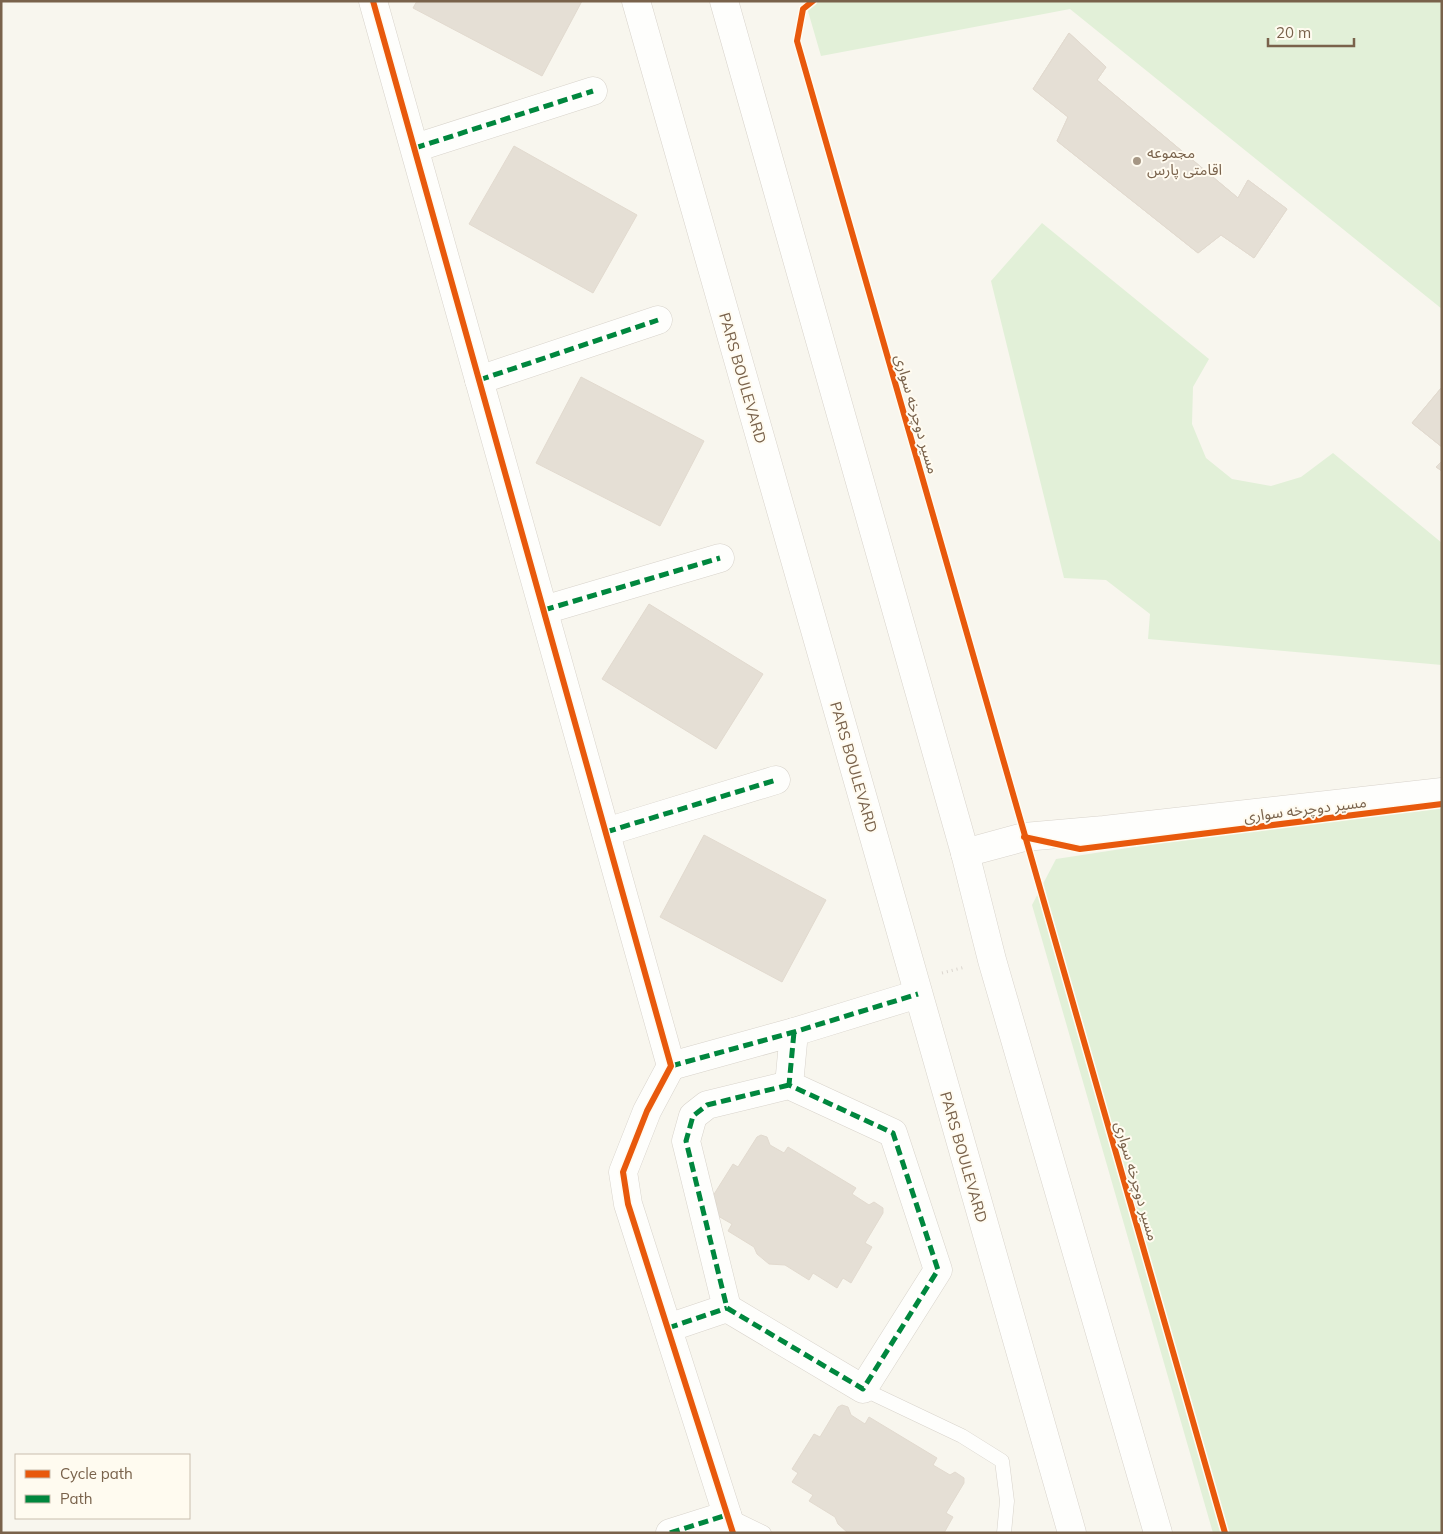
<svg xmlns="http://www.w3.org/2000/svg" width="1443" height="1534" viewBox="0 0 1443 1534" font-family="Mulish,'Noto Sans Arabic',sans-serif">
	<rect width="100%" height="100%" fill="#f8f6ee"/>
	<g fill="#e2f0d8">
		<path d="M 805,1 L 1442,1 L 1442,309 L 1070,9 L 821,56 Z"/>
		<path d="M 1042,223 L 1209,359 L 1193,387 L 1192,424 L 1206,458 L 1232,479 L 1271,486 L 1301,477 L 1333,453 L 1442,543 L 1442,665 L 1148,639 L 1150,614 L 1106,580 L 1064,578 L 991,281 Z"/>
		<path d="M 1442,800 L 1442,1533 L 1213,1533 L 1032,905 L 1056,859 Z"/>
	</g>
	<g fill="#e5dfd5" stroke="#e2dacf">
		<path d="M 417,1 L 582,1 L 542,76 L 413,8 Z"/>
		<path d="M 1069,33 L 1106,67 L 1097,80 L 1238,198 L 1248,180 L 1287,209 L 1254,258 L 1221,235 L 1198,253 L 1057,141 L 1068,117 L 1033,89 Z"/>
		<path d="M 1069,33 L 1106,67 L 1097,80 L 1238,198 L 1248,180 L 1287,209 L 1254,258 L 1221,235 L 1198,253 L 1057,141 L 1068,117 L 1033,89 Z"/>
		<path d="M 514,146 L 637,215 L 593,293 L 469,224 Z"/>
		<path d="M 581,377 L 704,441 L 660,526 L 536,463 Z"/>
		<path d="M 1442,387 L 1442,447 L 1412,423 Z"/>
		<path d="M 1442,387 L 1442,447 L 1412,423 Z"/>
		<path d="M 1442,461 L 1442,471 L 1436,467 Z"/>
		<path d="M 1442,461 L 1442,471 L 1436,467 Z"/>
		<path d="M 649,604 L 763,674 L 716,749 L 602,679 Z"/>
		<path d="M 704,835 L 826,900 L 782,982 L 660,917 Z"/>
		<path d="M 761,1135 L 767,1137 L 770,1145 L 784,1153 L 788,1147 L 856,1188 L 852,1194 L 869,1205 L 874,1202 L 883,1208 L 883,1213 L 865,1243 L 872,1247 L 851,1283 L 843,1278 L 837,1288 L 813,1273 L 809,1280 L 785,1265 L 769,1264 L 757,1254 L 754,1247 L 728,1231 L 732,1224 L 711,1212 L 717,1203 L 711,1199 L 733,1164 L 738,1167 L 757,1137 Z"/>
		<path d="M 842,1405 L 848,1407 L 851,1415 L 865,1424 L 869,1417 L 937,1458 L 933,1465 L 950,1475 L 955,1472 L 964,1478 L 964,1483 L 946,1513 L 953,1517 L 944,1533 L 848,1533 L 838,1524 L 835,1517 L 809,1501 L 813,1495 L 792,1482 L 798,1473 L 792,1469 L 814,1434 L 820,1437 L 838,1407 Z"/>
	</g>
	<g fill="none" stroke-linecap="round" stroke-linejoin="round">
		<g stroke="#d8d3cb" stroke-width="15">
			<g id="lane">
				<path d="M 863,1389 L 962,1436 L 1002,1461 L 1007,1501 L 1004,1533"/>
				<path d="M 729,1516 L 764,1533"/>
			</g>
		</g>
		<g stroke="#d8d3cb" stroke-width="29">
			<g id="street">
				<path d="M 373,1 L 671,1066 L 647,1111 L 623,1172 L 628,1204 L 733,1533"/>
				<path d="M 415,148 L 593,91"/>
				<path d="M 479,380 L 658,320"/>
				<path d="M 544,610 L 720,558"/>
				<path d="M 606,832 L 776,780"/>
				<path d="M 965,853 L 1024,837 L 1104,830 L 1442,792"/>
				<path d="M 671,1066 L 794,1032 L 918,994"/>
				<path d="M 789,1085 L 707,1105 L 693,1116 L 686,1141 L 727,1308 L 863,1389 L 938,1270 L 893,1133 L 789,1085 L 794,1032"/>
				<path d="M 668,1328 L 727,1308"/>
				<path d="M 670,1533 L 727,1515"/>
			</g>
		</g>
		<g stroke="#d8d3cb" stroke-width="29">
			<g id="secondary">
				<path d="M 636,1 L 1072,1533"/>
				<path d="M 724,1 L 965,853 L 992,960 L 1158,1533"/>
			</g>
		</g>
		<path stroke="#dbd6cf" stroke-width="3" stroke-dasharray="1 4" stroke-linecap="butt" d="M 942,973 L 965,967"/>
		<use href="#lane" stroke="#fefefc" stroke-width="14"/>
		<use href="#street" stroke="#fefefc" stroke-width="28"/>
		<use href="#secondary" stroke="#fefefc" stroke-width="28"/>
		<g stroke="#00873e" stroke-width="5" stroke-dasharray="10 5" stroke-linecap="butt">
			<path d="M 415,148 L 593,91"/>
			<path d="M 479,380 L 658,320"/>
			<path d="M 544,610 L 720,558"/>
			<path d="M 606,832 L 776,780"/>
			<path d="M 671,1066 L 794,1032 L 918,994"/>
			<path d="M 789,1085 L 707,1105 L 693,1116 L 686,1141 L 727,1308 L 863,1389 L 938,1270 L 893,1133 L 789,1085 L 794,1032"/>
			<path d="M 668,1328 L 727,1308"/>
			<path d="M 670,1533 L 727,1515"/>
		</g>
		<g stroke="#fffbf0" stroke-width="9">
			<g id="cycleway">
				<path d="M 373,1 L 671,1066 L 647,1111 L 623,1172 L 628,1204 L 733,1533"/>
				<path d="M 813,1 L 803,9 L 797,41 L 1225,1533"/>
				<path d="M 1024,837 L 1080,849 L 1442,804"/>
			</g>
		</g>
		<use href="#cycleway" stroke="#e8590c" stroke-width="6"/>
	</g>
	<circle fill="#a59684" stroke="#fffbf0" stroke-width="2" cx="1137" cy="161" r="5"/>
	<g text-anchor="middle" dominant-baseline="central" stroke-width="4" stroke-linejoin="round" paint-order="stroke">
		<g font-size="15" fill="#79624b" stroke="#fffbf0" text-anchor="start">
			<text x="1147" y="152">مجموعه<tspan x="1147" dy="17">اقامتی پارس</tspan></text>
		</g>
		<g font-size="15" fill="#79624b" stroke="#fffbf0">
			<text transform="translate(743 378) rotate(74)">PARS BOULEVARD</text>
			<text transform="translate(917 414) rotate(74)">مسیر دوچرخه سواری</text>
			<text transform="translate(854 767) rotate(74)">PARS BOULEVARD</text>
			<text transform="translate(1305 809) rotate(-7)">مسیر دوچرخه سواری</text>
			<text transform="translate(964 1157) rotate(74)">PARS BOULEVARD</text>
			<text transform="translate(1137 1181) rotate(74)">مسیر دوچرخه سواری</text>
		</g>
	</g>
	<rect width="1443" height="1534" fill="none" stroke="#79624b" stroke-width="5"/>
	<rect x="15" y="1454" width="175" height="65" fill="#fffbf0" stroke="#c9beae"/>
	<rect x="25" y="1470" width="25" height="8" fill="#e8590c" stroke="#c9beae"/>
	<text x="60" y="1479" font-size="15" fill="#79624b">Cycle path</text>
	<rect x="25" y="1495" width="25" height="8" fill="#00873e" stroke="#c9beae"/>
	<text x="60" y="1504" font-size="15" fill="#79624b">Path</text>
	<path d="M1268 38v8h86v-8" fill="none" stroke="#79624b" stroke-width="2.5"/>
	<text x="1276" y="38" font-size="15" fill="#79624b" stroke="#fffbf0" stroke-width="4" paint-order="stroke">20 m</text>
</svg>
